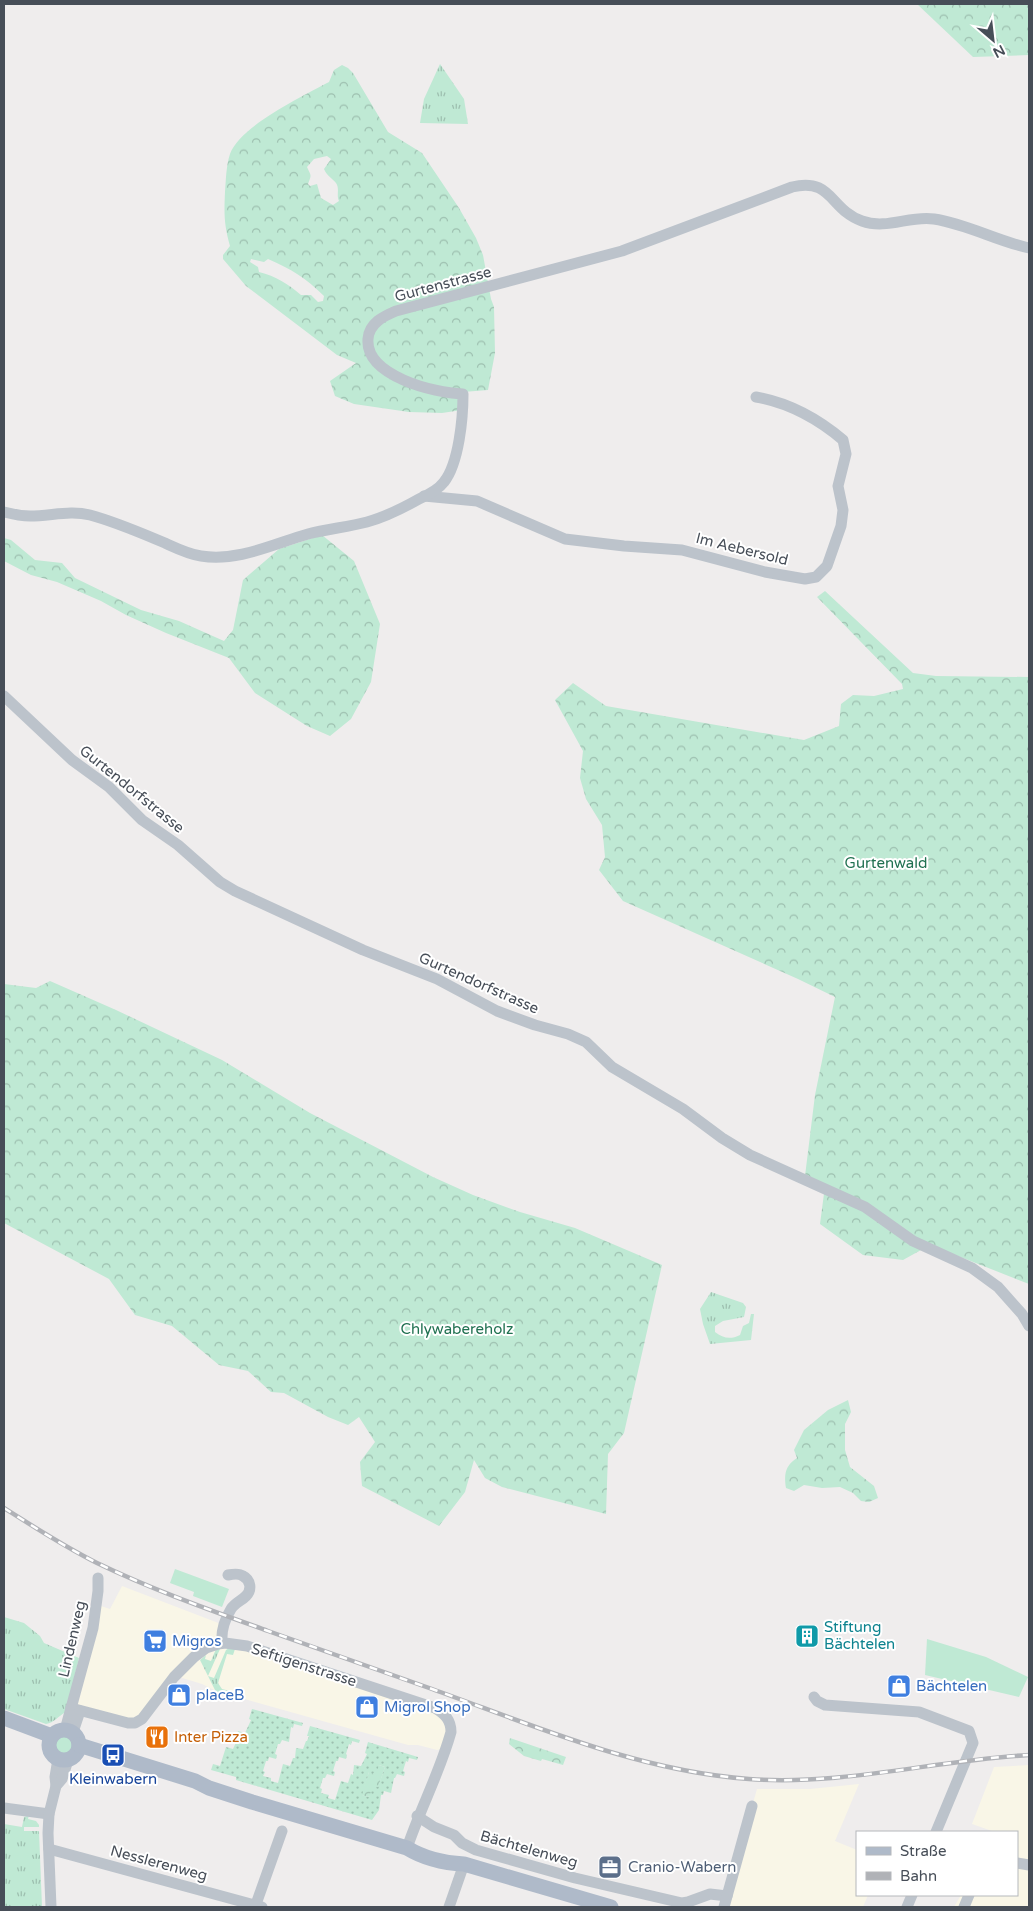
<svg xmlns="http://www.w3.org/2000/svg" width="1033" height="1911" viewBox="0 0 1033 1911" font-family="'Varela Round',sans-serif">
	<defs>
		<pattern id="grass-tufts" width="24" height="20" patternUnits="userSpaceOnUse" patternTransform="scale(1.25)"><rect width="24" height="20" fill="#bfe9d4"/><path d="M3 7l-1-3M5 7V3M7 7l1-3M15 17l-1-3M17 17v-4M19 17l1-3" fill="none" stroke="#9dbfaf"/></pattern>
		<pattern id="forest-crowns" width="20" height="18" patternUnits="userSpaceOnUse" patternTransform="scale(1.25)"><rect width="20" height="18" fill="#bfe9d4"/><path d="M2 6a3 3 0 1 1 6 0M12 15a3 3 0 1 1 6 0" fill="none" stroke="#9dbfaf"/></pattern>
		<pattern id="garden-dots" width="8" height="8" patternUnits="userSpaceOnUse" patternTransform="scale(1.25)"><rect width="8" height="8" fill="#bfe9d4"/><path d="M2 2h.1M6 6h.1" fill="none" stroke="#9dbfaf" stroke-width="1.8" stroke-linecap="round"/></pattern>
	</defs>
	<rect width="100%" height="100%" fill="#efeded"/>
	<g fill="#f9f6e7">
		<path d="M 122,1586 L 221,1624 L 217,1637 L 143,1713 L 131,1719 L 78,1706 L 78,1704 L 101,1606 L 110,1609 Z"/>
		<path d="M 237,1647 L 436,1711 L 447,1728 L 442,1749 L 437,1750 L 418,1745 L 408,1745 L 216,1691 L 202,1684 L 179,1677 L 211,1650 Z"/>
		<path d="M 1029,1765 L 1029,1907 L 954,1907 L 961,1895 L 1017,1895 L 1017,1832 L 995,1832 L 972,1824 L 994,1767 Z"/>
		<path d="M 859,1784 L 835,1841 L 857,1850 L 857,1895 L 868,1895 L 863,1907 L 724,1907 L 757,1789 L 810,1789 Z"/>
	</g>
	<g fill="url(#grass-tufts)">
		<path d="M 440,64 L 464,99 L 468,124 L 420,123 L 424,99 Z"/>
		<path d="M 711,1292 L 743,1303 L 746,1307 L 744,1317 L 723,1321 L 715,1326 L 715,1332 C 723,1338 730,1340 740,1335 L 743,1326 L 749,1323 L 751,1314 L 754,1314 L 751,1340 L 710,1344 L 703,1324 L 700,1309 Z"/>
		<path d="M 4,1617 L 24,1623 L 40,1636 L 44,1643 L 79,1658 L 66,1712 C 58,1716 54,1723 46,1724 L 4,1709 Z"/>
		<path d="M 229,1648 L 235,1649 L 233,1655 L 227,1654 L 218,1683 L 222,1689 L 230,1691 L 228,1695 L 216,1692 L 200,1660 L 206,1655 L 205,1659 L 211,1661 L 216,1649 L 220,1649 L 208,1676 L 214,1678 L 226,1650 Z"/>
		<circle cx="64" cy="1745" r="11"/>
		<path d="M 29,1815 L 28,1819 L 36,1821 L 39,1825 L 39,1827 L 24,1827 L 24,1831 L 39,1831 L 42,1907 L 4,1907 L 4,1824 L 22,1827 L 24,1817 Z"/>
	</g>
	<g fill="url(#forest-crowns)" fill-rule="evenodd">
		<path d="M 917,4 L 1029,4 L 1029,55 L 973,57 Z"/>
		<path d="M 342,65 L 348,68 L 353,73 L 388,132 L 422,153 L 459,208 L 476,238 L 483,255 L 491,299 L 494,307 L 495,353 L 488,390 L 463,392 L 462,410 L 442,413 L 409,412 L 354,404 L 335,396 L 330,381 L 356,363 L 337,355 L 246,286 L 223,259 L 223,255 L 230,246 C 224,225 224,214 225,192 C 226,180 226,166 230,154 C 240,126 303,96 329,82 L 334,70 ZM 327,156 L 331,159 L 324,169 C 327,176 332,178 336,183 C 340,189 336,195 339,201 L 333,205 L 321,198 L 317,184 L 310,186 L 308,184 C 312,174 311,176 307,167 L 314,159 ZM 251,259 L 264,262 L 268,259 C 291,269 306,278 324,296 L 323,301 L 318,302 L 311,295 L 301,295 C 288,284 276,276 259,272 L 258,267 L 250,262 Z"/>
		<path d="M 322,535 L 354,561 L 380,624 L 371,682 L 351,719 L 330,736 L 307,726 L 255,693 L 229,658 L 166,633 L 126,615 L 101,601 L 57,582 L 31,575 L 4,561 L 4,538 L 11,540 L 35,560 L 62,563 L 75,578 L 141,610 L 179,621 L 224,641 L 233,630 L 243,580 L 279,549 Z"/>
		<path d="M 825,591 L 913,673 L 936,676 L 1029,677 L 1029,1284 L 930,1245 L 903,1260 L 863,1255 L 820,1224 L 825,1186 L 805,1176 L 815,1095 L 835,997 L 798,979 L 623,901 L 599,870 L 605,857 L 602,825 L 586,799 L 580,778 L 583,751 L 555,700 L 573,683 L 606,706 L 804,740 L 839,726 L 841,704 L 853,695 L 874,696 L 903,689 L 902,684 L 817,597 Z"/>
		<path d="M 50,981 L 116,1010 L 222,1060 L 310,1113 L 433,1177 L 473,1195 L 520,1212 L 575,1228 L 662,1265 L 624,1433 L 608,1454 L 606,1514 L 502,1487 L 485,1478 L 474,1460 L 465,1492 L 439,1526 L 362,1486 L 360,1462 L 375,1442 L 359,1417 L 348,1425 L 328,1417 L 284,1393 L 271,1392 L 248,1371 L 219,1365 L 172,1326 L 135,1315 L 109,1279 L 4,1223 L 4,984 L 36,988 Z"/>
		<path d="M 848,1400 L 851,1412 L 845,1424 L 845,1450 L 850,1467 L 874,1486 L 878,1498 L 869,1502 L 861,1501 L 853,1493 L 840,1487 L 822,1488 L 804,1485 L 794,1491 L 786,1488 C 784,1474 785,1466 797,1458 L 794,1450 L 804,1430 L 828,1410 Z"/>
		<path d="M 510,1738 L 566,1757 L 563,1765 L 542,1759 L 541,1761 L 524,1756 L 509,1744 Z"/>
		<path d="M 379,1765 L 385,1767 L 378,1788 L 369,1797 L 361,1795 L 369,1772 Z"/>
	</g>
	<path fill="url(#garden-dots)" fill-rule="evenodd" d="M 252,1709 L 303,1723 L 302,1726 L 294,1724 L 293,1728 L 291,1727 L 289,1742 L 282,1740 L 280,1744 L 278,1744 L 275,1754 L 277,1755 L 276,1759 L 269,1757 L 268,1761 L 266,1761 L 263,1771 L 265,1772 L 263,1776 L 271,1778 L 271,1781 L 278,1783 L 283,1764 L 290,1766 L 293,1758 L 295,1758 L 296,1748 L 303,1749 L 306,1741 L 307,1741 L 309,1736 L 307,1736 L 310,1726 L 360,1740 L 359,1743 L 352,1741 L 351,1745 L 349,1744 L 346,1754 L 347,1755 L 346,1759 L 339,1757 L 338,1761 L 336,1761 L 333,1771 L 335,1772 L 334,1776 L 327,1774 L 325,1778 L 323,1778 L 320,1788 L 322,1789 L 321,1793 L 329,1795 L 328,1798 L 335,1800 L 341,1781 L 348,1783 L 351,1774 L 353,1775 L 354,1765 L 361,1766 L 367,1754 L 365,1753 L 368,1742 L 418,1757 L 417,1760 L 409,1758 L 408,1762 L 406,1761 L 403,1771 L 405,1772 L 404,1776 L 397,1774 L 395,1778 L 394,1778 L 391,1793 L 384,1791 L 383,1795 L 381,1795 L 379,1810 L 372,1820 L 236,1780 L 236,1777 L 211,1770 L 213,1764 L 220,1766 L 226,1747 L 233,1749 L 239,1736 L 237,1735 L 238,1731 L 245,1733 L 251,1720 L 249,1719 ZM 379,1765 L 385,1767 L 378,1787 L 373,1786 L 369,1797 L 362,1795 L 369,1772 L 376,1774 Z"/>
	<g fill="#bfe9d4">
		<path d="M 175,1569 L 229,1589 L 222,1607 L 193,1596 L 194,1592 L 170,1583 Z"/>
		<path d="M 927,1639 L 986,1657 L 1028,1677 L 1019,1697 L 925,1675 Z"/>
	</g>
	<g fill="none" stroke-linecap="round" stroke-linejoin="round">
		<g stroke="#bcc3cb" stroke-width="11">
			<path d="M 424,496 L 477,501 L 565,539 L 624,546 L 682,550 L 765,572 L 805,579 L 816,577 L 827,566 L 841,526 L 843,510 L 838,486 L 846,454 L 843,440 C 817,418 790,403 756,397"/>
			<path d="M 4,512 C 12,514 21,516 30,516 C 51,516 70,510 90,515 C 116,522 141,533 165,543 C 176,548 188,554 201,556 C 238,562 273,544 308,534 C 327,529 348,527 367,522 C 385,517 403,508 419,499 C 428,495 438,490 444,482 C 459,463 463,418 463,394 C 434,393 365,376 368,339 C 369,323 384,316 396,311 L 622,251 L 792,187 C 832,177 830,210 862,221 C 887,230 910,215 934,219 C 967,224 997,241 1029,248"/>
			<path d="M 4,696 L 72,760 L 109,787 L 142,820 L 178,845 L 220,882 L 235,891 L 363,950 L 437,979 L 497,1011 L 535,1025 L 568,1034 L 586,1042 L 612,1067 L 683,1109 L 722,1138 L 750,1155 L 865,1207 L 913,1241 L 972,1268 L 998,1287 L 1022,1314 L 1029,1326"/>
			<path d="M 222,1643 C 221,1632 225,1619 231,1609 C 235,1603 241,1601 246,1596 C 252,1590 251,1580 243,1576 C 239,1573 233,1574 228,1575"/>
			<path d="M 814,1697 L 817,1701 L 825,1705 L 919,1712 L 969,1731 L 973,1743 L 936,1832"/>
			<path d="M 71,1708 L 128,1723 L 135,1723 L 142,1719 L 174,1677 L 194,1657 L 206,1648 L 218,1644 L 225,1643 L 247,1646 L 435,1708 C 445,1714 451,1720 451,1732 C 440,1772 420,1809 407,1848"/>
			<path d="M 65,1730 L 93,1628 L 98,1591 L 98,1578"/>
			<path d="M 73,1732 L 80,1711"/>
			<path d="M 56,1786 L 55,1777 L 58,1759"/>
			<path d="M 4,1808 L 49,1814"/>
			<path d="M 417,1816 L 434,1827 L 454,1835 L 462,1843 L 476,1850 L 575,1878 L 682,1903 L 688,1902 L 710,1894 L 727,1896"/>
			<path d="M 49,1849 L 262,1907"/>
			<path d="M 1017,1863 L 1029,1865"/>
			<path d="M 51,1907 L 48,1833 L 49,1814 L 56,1786 L 62,1779 L 68,1760"/>
			<path d="M 255,1907 L 282,1831"/>
			<path d="M 449,1907 L 464,1864"/>
			<path d="M 724,1907 L 752,1806"/>
			<path d="M 907,1907 L 912,1895"/>
			<path d="M 964,1907 L 969,1895"/>
		</g>
		<g stroke="#afbac9" stroke-width="15">
			<path d="M 4,1718 L 52,1736"/>
			<circle cx="64" cy="1745" r="15"/>
			<path d="M 79,1745 L 195,1781 L 209,1788 L 252,1802 L 407,1848 C 425,1859 443,1863 464,1864 L 611,1907"/>
		</g>
		<g stroke="#b0b2b7" stroke-width="4.5">
			<path id="rail" d="M 4,1508 C 34,1527 65,1547 97,1563 C 153,1590 210,1610 268,1631 C 323,1650 377,1670 432,1689 C 535,1726 638,1771 749,1779 C 843,1786 936,1760 1029,1755"/>
		</g>
		<use href="#rail" stroke="#fff" stroke-width="2.5" stroke-dasharray="8" stroke-linecap="butt"/>
	</g>
	<defs>
		<g id="building-square" transform="scale(1.25)"><rect x="-9" y="-9" width="18" height="18" rx="4" fill="#0f9aa8" stroke="#fff"/><path d="M-4-6H4V6H1V3H-1V6H-4ZM-2.5-4.3h1.7v1.8h-1.7ZM.8-4.3h1.7v1.8H.8ZM-2.5-1h1.7V.8h-1.7ZM.8-1h1.7V.8H.8Z" fill="#fff"/></g>
		<g id="supermarket-square" transform="scale(1.25)"><rect x="-9" y="-9" width="18" height="18" rx="4" fill="#3f7fe0" stroke="#fff"/><path d="M-6-5.5h2.5l.6 2H6L4.5 2H-2.5L-4.4-4H-6ZM-1.5 3.2a1.3 1.3 0 1 0 .1 0ZM3 3.2a1.3 1.3 0 1 0 .1 0Z" fill="#fff"/></g>
		<g id="shop-square" transform="scale(1.25)"><rect x="-9" y="-9" width="18" height="18" rx="4" fill="#3f7fe0" stroke="#fff"/><path d="M-5-2.5h2.3a2.7 3.5 0 0 1 5.4 0H5L5.5 6h-11ZM-1.5-2.5h3a1.5 2.3 0 0 0-3 0Z" fill="#fff"/></g>
		<g id="restaurant-square" transform="scale(1.25)"><rect x="-9" y="-9" width="18" height="18" rx="4" fill="#e8710a" stroke="#fff"/><path d="M-5-6h1v4h1v-4h1v4h1v-4h1v5L-1.5 .5V6h-2V.5L-5-1ZM5-6V6H3V1.5H1.5Q1.5-4 5-6Z" fill="#fff"/></g>
		<g id="bus-square" transform="scale(1.25)"><rect x="-9" y="-9" width="18" height="18" rx="4" fill="#1a4fb4" stroke="#fff"/><path d="M-5-6H5V4H4V6H2V4H-2V6H-4V4H-5ZM-3.5-4V0h7V-4ZM-3.5 1.2v1.5H-2V1.2ZM2 1.2v1.5H3.5V1.2Z" fill="#fff"/></g>
		<g id="office-square" transform="scale(1.25)"><rect x="-9" y="-9" width="18" height="18" rx="4" fill="#5c6f8a" stroke="#fff"/><path d="M-6-3h4V-5.5h4V-3h4V5H-6ZM-1-4.5V-3h2v-1.5ZM-6 0V1H6V0Z" fill="#fff"/></g>
	</defs>
	<g fill-rule="evenodd">
		<use href="#building-square" x="807" y="1636"/>
		<use href="#supermarket-square" x="155" y="1641"/>
		<use href="#shop-square" x="899" y="1686"/>
		<use href="#shop-square" x="179" y="1695"/>
		<use href="#shop-square" x="367" y="1707"/>
		<use href="#restaurant-square" x="157" y="1737"/>
		<use href="#bus-square" x="113" y="1755"/>
		<use href="#office-square" x="610" y="1867"/>
	</g>
	<g text-anchor="middle" dominant-baseline="central" stroke-width="4" stroke-linejoin="round" paint-order="stroke">
		<g font-size="15" fill="#474e58" stroke="#fff">
			<text transform="translate(443 284) rotate(-15)">Gurtenstrasse</text>
			<text transform="translate(742 549) rotate(14)">Im Aebersold</text>
			<text transform="translate(132 789) rotate(39)">Gurtendorfstrasse</text>
			<text transform="translate(479 983) rotate(24)">Gurtendorfstrasse</text>
			<text transform="translate(72 1639) rotate(-77)">Lindenweg</text>
			<text transform="translate(304 1665) rotate(18)">Seftigenstrasse</text>
			<text transform="translate(529 1849) rotate(16)">Bächtelenweg</text>
			<text transform="translate(159 1863) rotate(15)">Nesslerenweg</text>
		</g>
		<g font-size="15" fill="#207151" stroke="#fff">
			<text x="886" y="863">Gurtenwald</text>
			<text x="457" y="1329">Chlywabereholz</text>
		</g>
		<g font-size="15" fill="#0d838f" stroke="#fff" text-anchor="start">
			<text x="824" y="1627">Stiftung<tspan x="824" dy="17">Bächtelen</tspan></text>
		</g>
		<g font-size="15" fill="#366cbe" stroke="#fff" text-anchor="start">
			<text x="172" y="1641">Migros</text>
			<text x="916" y="1686">Bächtelen</text>
			<text x="196" y="1695">placeB</text>
			<text x="384" y="1707">Migrol Shop</text>
		</g>
		<g font-size="15" fill="#c56008" stroke="#fff" text-anchor="start">
			<text x="174" y="1737">Inter Pizza</text>
		</g>
		<g font-size="15" fill="#164399" stroke="#fff">
			<text x="113" y="1779">Kleinwabern</text>
		</g>
		<g font-size="15" fill="#4e5e75" stroke="#fff" text-anchor="start">
			<text x="628" y="1867">Cranio-Wabern</text>
		</g>
	</g>
	<rect width="1033" height="1911" fill="none" stroke="#474e58" stroke-width="10"/>
	<rect x="856" y="1831" width="162" height="65" fill="#ffffff" stroke="#b5b8bc"/>
	<rect x="866" y="1847" width="25" height="8" fill="#afbac9" stroke="#b5b8bc"/>
	<text x="900" y="1856" font-size="15" fill="#474e58">Straße</text>
	<rect x="866" y="1872" width="25" height="8" fill="#b0b2b7" stroke="#b5b8bc"/>
	<text x="900" y="1881" font-size="15" fill="#474e58">Bahn</text>
	<g transform="translate(993 40) rotate(152)" stroke="#ffffff" stroke-width="4" paint-order="stroke">
	<path d="M0-4L9 19L0 12L-9 19Z" fill="#474e58"/>
	<text y="-8" font-size="14" font-weight="bold" text-anchor="middle" fill="#474e58">N</text>
	</g>
</svg>
